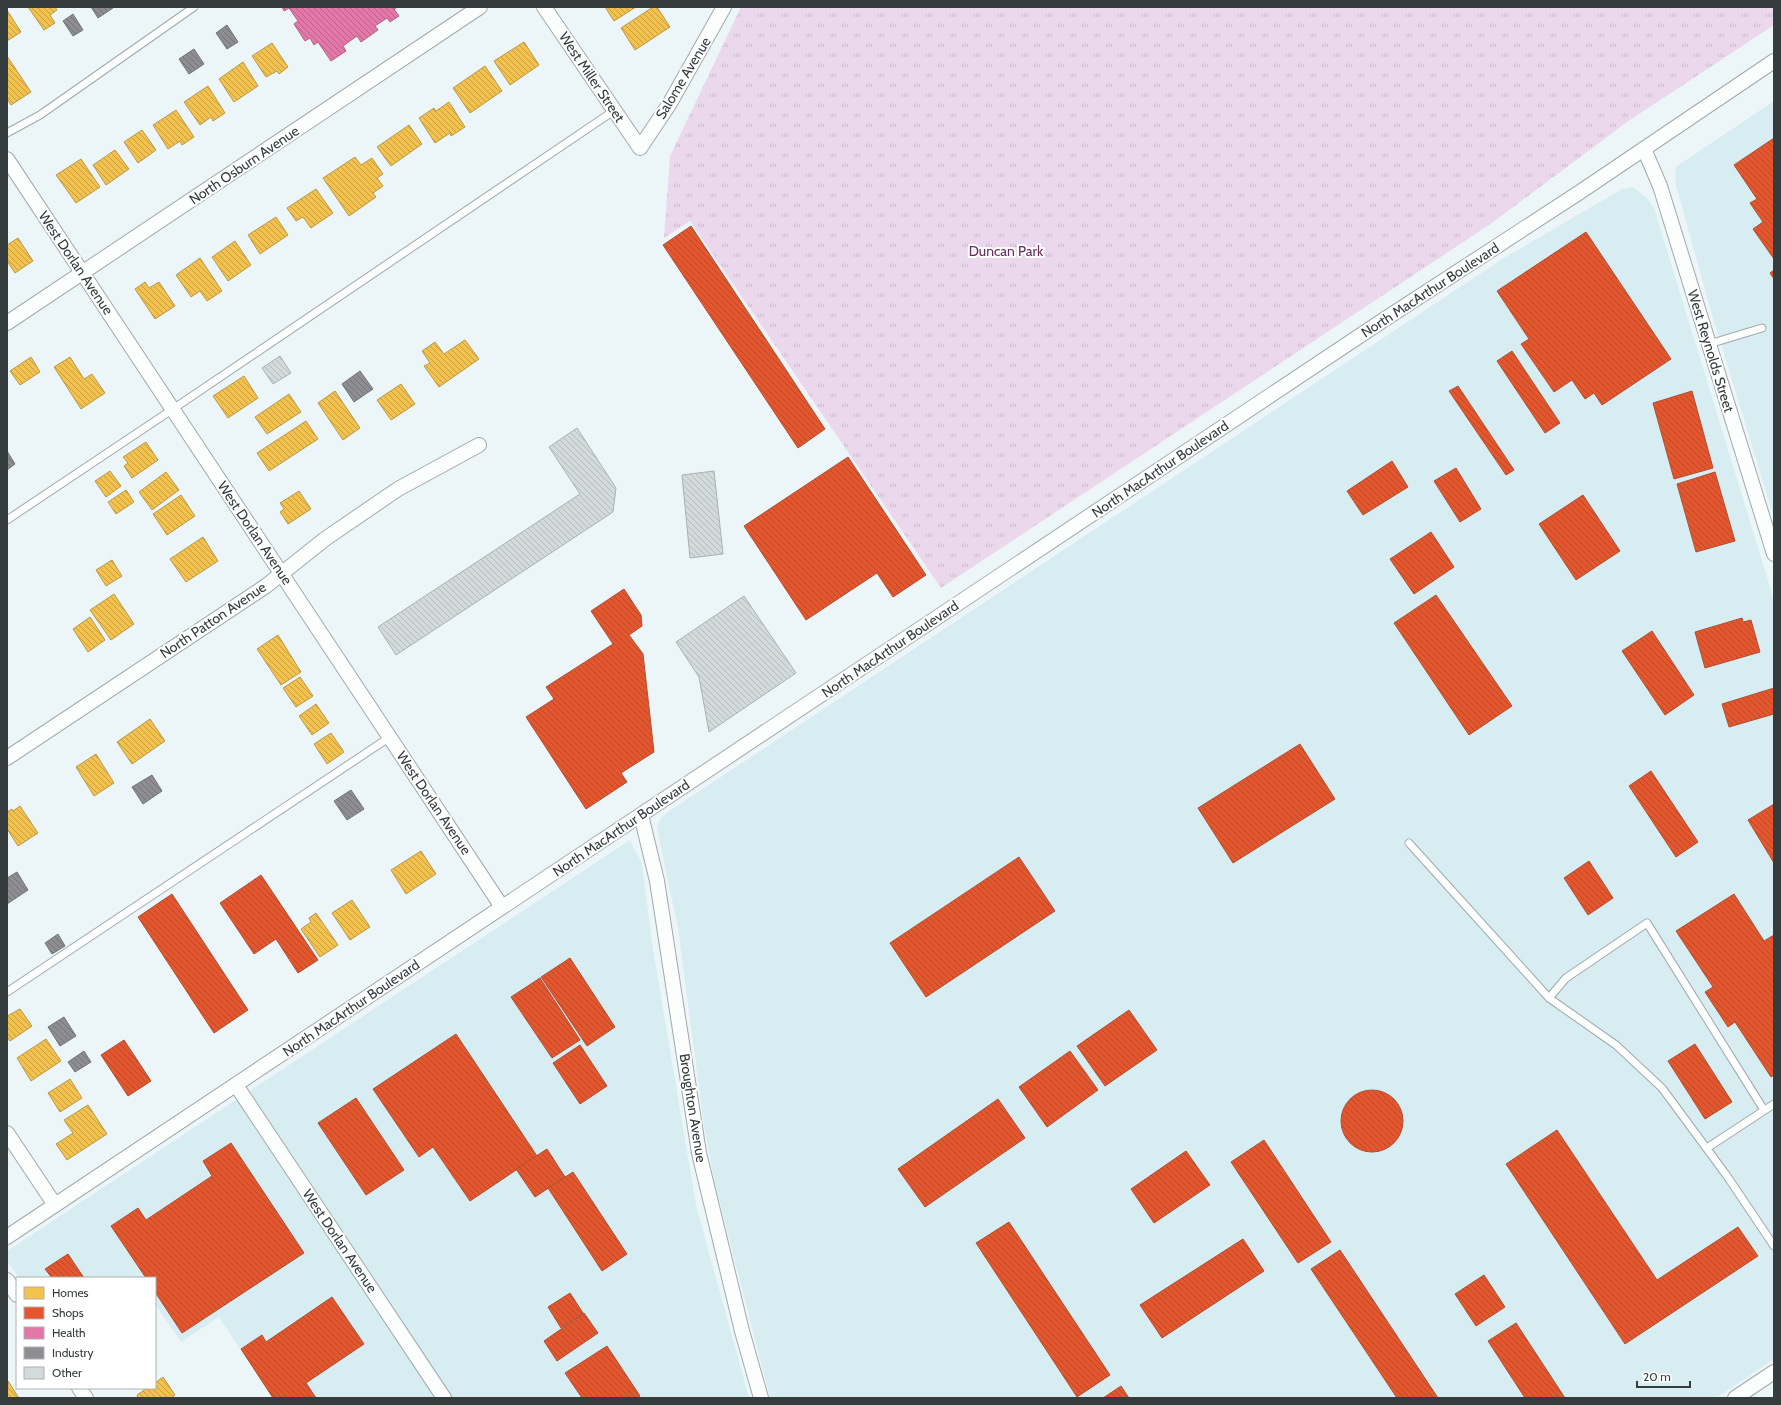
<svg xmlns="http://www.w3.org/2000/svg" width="1781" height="1405" viewBox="0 0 1781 1405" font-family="Cabin,sans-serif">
	<defs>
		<pattern id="park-tufts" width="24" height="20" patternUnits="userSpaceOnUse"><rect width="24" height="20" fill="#ebd8ec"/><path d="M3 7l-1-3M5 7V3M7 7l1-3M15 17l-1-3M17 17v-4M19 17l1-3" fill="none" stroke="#cabacb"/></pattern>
		<pattern id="homes-back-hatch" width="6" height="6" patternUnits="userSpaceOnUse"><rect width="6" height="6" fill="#f2c14e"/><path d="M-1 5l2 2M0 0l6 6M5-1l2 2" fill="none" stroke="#c59e42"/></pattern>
		<pattern id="shops-back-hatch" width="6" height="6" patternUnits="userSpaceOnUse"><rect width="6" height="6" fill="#e4572e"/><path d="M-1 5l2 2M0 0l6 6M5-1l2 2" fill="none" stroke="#ba4929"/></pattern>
		<pattern id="health-back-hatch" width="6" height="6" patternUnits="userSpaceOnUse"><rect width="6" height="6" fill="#e377a8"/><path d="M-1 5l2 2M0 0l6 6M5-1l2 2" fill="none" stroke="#b9638a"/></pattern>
		<pattern id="industry-back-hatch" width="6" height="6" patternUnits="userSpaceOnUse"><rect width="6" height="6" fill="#8d8d92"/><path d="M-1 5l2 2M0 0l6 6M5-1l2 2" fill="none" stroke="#747479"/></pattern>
		<pattern id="building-back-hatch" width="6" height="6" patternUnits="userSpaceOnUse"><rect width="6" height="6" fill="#d2dadc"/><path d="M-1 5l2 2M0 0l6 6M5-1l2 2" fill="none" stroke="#b5bcbe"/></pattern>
	</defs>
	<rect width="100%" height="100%" fill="#ecf6f8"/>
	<g fill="#d8edf1">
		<path d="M 1774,101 L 1774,518 L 1710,308 L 1676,185 L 1675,170 L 1677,166 Z"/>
		<path d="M 1633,187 L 1647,198 L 1654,208 L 1774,600 L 1774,1359 L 1716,1398 L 770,1398 L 714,1180 L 704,1125 L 678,928 L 657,829 L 660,819 L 668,812 L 1504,258 L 1622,189 Z"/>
		<path d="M 630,840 L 642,865 L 652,943 L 696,1205 L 749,1398 L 273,1398 L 219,1317 L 181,1342 L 155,1304 L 155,1278 L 137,1278 L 136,1276 L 132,1278 L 19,1278 L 7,1261 L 7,1251 Z"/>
	</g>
	<path fill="url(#park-tufts)" d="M 741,7 L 1774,7 L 1774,25 L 1627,122 L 1489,225 L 941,588 L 690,221 L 664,238 L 670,156 Z"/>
	<g fill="url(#homes-back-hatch)" stroke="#b99949">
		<path d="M 28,7 L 55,7 L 57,10 L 50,15 L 55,23 L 44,30 Z"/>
		<path d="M 605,7 L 636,7 L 614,21 Z"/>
		<path d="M 653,7 L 657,7 L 670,27 L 635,50 L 621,28 Z"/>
		<path d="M 7,10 L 21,32 L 7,41 Z"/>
		<path d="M 524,42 L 539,65 L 510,85 L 494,61 Z"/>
		<path d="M 272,43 L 288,67 L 279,74 L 277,71 L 266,77 L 252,56 Z"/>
		<path d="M 7,56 L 31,92 L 11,105 L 7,99 Z"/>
		<path d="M 243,62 L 258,86 L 234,102 L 219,79 Z"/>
		<path d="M 485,66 L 502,91 L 470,113 L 453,88 Z"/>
		<path d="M 208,86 L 225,113 L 213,121 L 211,117 L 200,125 L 184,102 Z"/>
		<path d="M 449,102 L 465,127 L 451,136 L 450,133 L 435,143 L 419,118 L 434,108 L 436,111 Z"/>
		<path d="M 176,110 L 194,137 L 182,145 L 180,141 L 168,149 L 153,125 Z"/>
		<path d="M 409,125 L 422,144 L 391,166 L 377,147 Z"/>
		<path d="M 142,130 L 156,150 L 138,163 L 124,142 Z"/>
		<path d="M 115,150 L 129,169 L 106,185 L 93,165 Z"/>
		<path d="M 355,157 L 361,165 L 372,158 L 383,174 L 377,178 L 383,186 L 373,193 L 376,197 L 349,216 L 323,178 Z"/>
		<path d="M 81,159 L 100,187 L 76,203 L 56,175 Z"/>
		<path d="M 316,189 L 333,213 L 311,228 L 303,217 L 296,221 L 287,208 Z"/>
		<path d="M 276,217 L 288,235 L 260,254 L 248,235 Z"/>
		<path d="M 18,238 L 33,261 L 15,273 L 7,261 L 7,245 Z"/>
		<path d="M 235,241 L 251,265 L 228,281 L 212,257 Z"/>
		<path d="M 200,258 L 222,291 L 207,301 L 200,291 L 191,297 L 176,275 Z"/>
		<path d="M 145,282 L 149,288 L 159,282 L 175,306 L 155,319 L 135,289 Z"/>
		<path d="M 465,340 L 479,359 L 439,387 L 424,366 L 430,363 L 422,351 L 435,342 L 444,354 Z"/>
		<path d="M 31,357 L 40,372 L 20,385 L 10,371 Z"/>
		<path d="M 70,357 L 84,379 L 92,374 L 105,393 L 81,409 L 54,367 Z"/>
		<path d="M 244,376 L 258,398 L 228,418 L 213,396 Z"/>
		<path d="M 401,384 L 415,404 L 391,420 L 377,400 Z"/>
		<path d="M 335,391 L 360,428 L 343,440 L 318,403 Z"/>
		<path d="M 289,394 L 301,412 L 267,434 L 255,417 Z"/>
		<path d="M 306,421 L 318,439 L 269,471 L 257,453 Z"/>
		<path d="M 146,442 L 158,460 L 132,478 L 124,466 L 128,463 L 123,457 Z"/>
		<path d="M 110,471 L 121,486 L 106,497 L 95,481 Z"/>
		<path d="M 166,472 L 179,490 L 152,510 L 139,492 Z"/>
		<path d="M 126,490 L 134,502 L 116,514 L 108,502 Z"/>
		<path d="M 299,491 L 311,509 L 288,524 L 280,512 L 284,509 L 280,503 Z"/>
		<path d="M 181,495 L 195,516 L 167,535 L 153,514 Z"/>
		<path d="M 203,537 L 218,561 L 186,582 L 170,559 Z"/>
		<path d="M 112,560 L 122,576 L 106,586 L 96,570 Z"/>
		<path d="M 114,594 L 134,624 L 111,640 L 90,610 Z"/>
		<path d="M 90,617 L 105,640 L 88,652 L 73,629 Z"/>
		<path d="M 278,635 L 301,672 L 281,685 L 257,649 Z"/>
		<path d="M 300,677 L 313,696 L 296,707 L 283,688 Z"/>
		<path d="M 316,704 L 329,723 L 312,735 L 299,716 Z"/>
		<path d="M 150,719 L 165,741 L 132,764 L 117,742 Z"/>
		<path d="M 331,733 L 344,752 L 327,764 L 314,744 Z"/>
		<path d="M 96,754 L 114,783 L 94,796 L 76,767 Z"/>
		<path d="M 20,806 L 38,833 L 18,846 L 7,829 L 7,812 L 12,809 L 13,811 Z"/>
		<path d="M 421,851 L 436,874 L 406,894 L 391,870 Z"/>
		<path d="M 352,900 L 370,927 L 350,940 L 332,913 Z"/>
		<path d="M 316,913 L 338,945 L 320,957 L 301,929 L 311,922 L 309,918 Z"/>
		<path d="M 20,1009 L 32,1026 L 10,1041 L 7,1037 L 7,1016 Z"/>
		<path d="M 46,1039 L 61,1061 L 31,1081 L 17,1058 Z"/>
		<path d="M 70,1079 L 82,1098 L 60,1112 L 48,1093 Z"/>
		<path d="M 88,1105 L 107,1134 L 67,1160 L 56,1144 L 73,1133 L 64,1120 Z"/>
		<path d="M 163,1377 L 175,1395 L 171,1398 L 138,1398 L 137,1395 L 147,1388 L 155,1388 L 155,1383 Z"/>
		<path d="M 8,1381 L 19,1398 L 7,1398 Z"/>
	</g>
	<g fill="url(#shops-back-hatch)" stroke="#af4f33">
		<path d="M 1774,138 L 1774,259 L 1753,229 L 1763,222 L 1750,203 L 1757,199 L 1734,165 Z"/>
		<path d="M 691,226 L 825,429 L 798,448 L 663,245 Z"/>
		<path d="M 1586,232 L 1671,359 L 1602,405 L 1594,393 L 1585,399 L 1572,380 L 1554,392 L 1521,344 L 1529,339 L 1497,291 Z"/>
		<path d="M 1774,270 L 1774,279 L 1770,273 Z"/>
		<path d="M 1512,351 L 1560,423 L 1545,433 L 1497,361 Z"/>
		<path d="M 1458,386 L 1514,470 L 1506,475 L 1449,391 Z"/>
		<path d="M 1692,391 L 1713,468 L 1674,479 L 1653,403 Z"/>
		<path d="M 848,457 L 926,575 L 893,597 L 877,573 L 806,620 L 744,526 Z"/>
		<path d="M 1392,461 L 1408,487 L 1363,515 L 1347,491 Z"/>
		<path d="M 1456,468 L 1481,509 L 1460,522 L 1434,481 Z"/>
		<path d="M 1715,472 L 1735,541 L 1696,552 L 1677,484 Z"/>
		<path d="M 1583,495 L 1620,551 L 1576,580 L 1539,524 Z"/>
		<path d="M 1431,532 L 1454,567 L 1414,594 L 1390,559 Z"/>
		<path d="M 624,589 L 641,615 L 642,626 L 629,635 L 643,654 L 654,752 L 621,773 L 627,782 L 586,809 L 526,717 L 554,699 L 546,687 L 613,644 L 591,611 Z"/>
		<path d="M 1436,595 L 1512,706 L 1469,735 L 1394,623 Z"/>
		<path d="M 1742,618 L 1743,622 L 1751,620 L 1760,652 L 1705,668 L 1695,632 Z"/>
		<path d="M 1652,631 L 1694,695 L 1665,715 L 1622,651 Z"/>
		<path d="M 1774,688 L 1774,714 L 1729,727 L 1722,704 Z"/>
		<path d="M 1300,744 L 1335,799 L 1233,863 L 1198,808 Z"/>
		<path d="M 1651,771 L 1698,842 L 1676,857 L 1629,786 Z"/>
		<path d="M 1774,804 L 1774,863 L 1748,820 Z"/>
		<path d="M 1019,857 L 1055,911 L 926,997 L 890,943 Z"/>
		<path d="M 1589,861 L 1613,898 L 1588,915 L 1564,878 Z"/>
		<path d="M 261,875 L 318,960 L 298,973 L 276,939 L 254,954 L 220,903 Z"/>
		<path d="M 172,894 L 248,1010 L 214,1033 L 138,917 Z"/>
		<path d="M 1734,894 L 1764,941 L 1774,935 L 1774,1075 L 1771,1077 L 1735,1022 L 1728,1027 L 1705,992 L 1713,987 L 1676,931 Z"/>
		<path d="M 570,958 L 615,1027 L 587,1046 L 541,977 Z"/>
		<path d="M 540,978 L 580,1040 L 552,1058 L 511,997 Z"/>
		<path d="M 1129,1010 L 1157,1050 L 1105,1086 L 1077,1046 Z"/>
		<path d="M 456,1034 L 537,1156 L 470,1201 L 433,1147 L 419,1157 L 373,1089 Z"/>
		<path d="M 124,1040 L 151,1081 L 128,1096 L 101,1055 Z"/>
		<path d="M 1695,1044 L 1732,1102 L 1705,1119 L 1668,1061 Z"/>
		<path d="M 580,1045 L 607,1086 L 580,1104 L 553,1063 Z"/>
		<path d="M 1070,1051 L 1098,1090 L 1047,1127 L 1019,1087 Z"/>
		<circle cx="1372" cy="1121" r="31"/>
		<path d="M 356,1098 L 404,1170 L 366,1195 L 318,1123 Z"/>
		<path d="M 998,1099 L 1025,1138 L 925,1207 L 898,1169 Z"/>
		<path d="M 1557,1130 L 1657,1280 L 1738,1227 L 1758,1256 L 1625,1344 L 1506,1164 Z"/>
		<path d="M 1264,1140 L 1331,1242 L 1298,1263 L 1231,1162 Z"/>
		<path d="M 231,1143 L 304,1253 L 182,1333 L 155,1292 L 155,1278 L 146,1278 L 111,1226 L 138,1208 L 146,1220 L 212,1176 L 203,1161 Z"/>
		<path d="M 547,1149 L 565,1177 L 535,1197 L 516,1169 Z"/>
		<path d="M 1186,1151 L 1210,1185 L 1154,1223 L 1131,1189 Z"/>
		<path d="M 573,1172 L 627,1254 L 602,1271 L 548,1188 Z"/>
		<path d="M 1009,1222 L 1110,1375 L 1077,1397 L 976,1243 Z"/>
		<path d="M 1243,1239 L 1264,1271 L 1162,1338 L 1140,1305 Z"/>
		<path d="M 1340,1250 L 1438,1398 L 1397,1398 L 1311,1269 Z"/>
		<path d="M 68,1254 L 84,1278 L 52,1278 L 45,1269 Z"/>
		<path d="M 1484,1275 L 1505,1307 L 1476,1326 L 1455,1294 Z"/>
		<path d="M 570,1293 L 583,1313 L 561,1328 L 548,1307 Z"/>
		<path d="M 332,1297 L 364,1344 L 306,1383 L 316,1398 L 273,1398 L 241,1349 L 262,1335 L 266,1342 Z"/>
		<path d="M 584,1313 L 598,1333 L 557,1361 L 544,1341 Z"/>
		<path d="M 1516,1323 L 1565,1398 L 1525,1398 L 1488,1341 Z"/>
		<path d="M 607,1346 L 640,1396 L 636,1398 L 582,1398 L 565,1373 Z"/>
		<path d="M 1121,1386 L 1129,1398 L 1103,1398 Z"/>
	</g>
	<path fill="url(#health-back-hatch)" stroke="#ae6588" d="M 282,7 L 398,7 L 394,9 L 399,16 L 390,22 L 387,18 L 375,26 L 378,30 L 361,42 L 357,36 L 343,46 L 346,51 L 331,61 L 318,42 L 314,45 L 310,38 L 305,41 L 294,24 L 298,21 L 289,8 L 284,11 Z"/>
	<g fill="url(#industry-back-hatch)" stroke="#727579">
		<path d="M 91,7 L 112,7 L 113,8 L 98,18 Z"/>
		<path d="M 73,14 L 83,30 L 73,36 L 63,21 Z"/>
		<path d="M 227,25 L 238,42 L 227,49 L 216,33 Z"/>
		<path d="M 194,49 L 204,64 L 189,74 L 179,59 Z"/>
		<path d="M 360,371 L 373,389 L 354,402 L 342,384 Z"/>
		<path d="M 7,451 L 15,464 L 7,470 Z"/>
		<path d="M 152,775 L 162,791 L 143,804 L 132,787 Z"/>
		<path d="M 351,790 L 364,809 L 347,820 L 334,801 Z"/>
		<path d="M 17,872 L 28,890 L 7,904 L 7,878 Z"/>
		<path d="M 58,934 L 65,946 L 52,954 L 45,943 Z"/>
		<path d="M 64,1017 L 76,1036 L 60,1046 L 48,1027 Z"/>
		<path d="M 84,1051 L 91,1062 L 75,1072 L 68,1062 Z"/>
	</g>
	<g fill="url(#building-back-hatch)" stroke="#a9b1b2">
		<path d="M 280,356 L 291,373 L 273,384 L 262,368 Z"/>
		<path d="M 577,428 L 616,488 L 613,512 L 396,655 L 378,627 L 580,494 L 549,447 Z"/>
		<path d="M 714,471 L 723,554 L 690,558 L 682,475 Z"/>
		<path d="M 744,596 L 796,673 L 709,732 L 699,677 L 676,642 Z"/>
	</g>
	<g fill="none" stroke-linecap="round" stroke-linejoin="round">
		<g stroke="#a1a9aa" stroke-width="9">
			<g id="service">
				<path d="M 7,133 L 40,115 L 194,7"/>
				<path d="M 1709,344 L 1762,328"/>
				<path d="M 7,520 L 173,409 L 615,110"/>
				<path d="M 1409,843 L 1549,998 L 1616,1045 L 1662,1088 L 1727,1176 L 1774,1246"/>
				<path d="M 7,992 L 390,737"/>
				<path d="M 1549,998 L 1566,978 L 1647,923 L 1764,1110"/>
				<path d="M 1707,1148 L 1774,1104"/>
			</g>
		</g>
		<g stroke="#a1a9aa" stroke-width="16">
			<g id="minor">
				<path d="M 544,7 L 640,148 L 670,103 L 724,7"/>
				<path d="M 1644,149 L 1660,186 L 1774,554"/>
				<path d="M 7,159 L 502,907"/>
				<path d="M 7,323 L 480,7"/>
				<path d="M 7,758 L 266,586 L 325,539 L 398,489 L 479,445"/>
				<path d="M 641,815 L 657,881 L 699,1153 L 742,1331 L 761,1398"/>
				<path d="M 236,1085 L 444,1398"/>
				<path d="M 7,1133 L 55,1205"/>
				<path d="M 7,1237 L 1382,321 L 1580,192 L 1774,61"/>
				<path d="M 7,1280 L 17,1295"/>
				<path d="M 79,1388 L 86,1398"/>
				<path d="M 1735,1398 L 1774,1372"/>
			</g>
		</g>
		<use href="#service" stroke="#fcfefe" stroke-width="7"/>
		<use href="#minor" stroke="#fcfefe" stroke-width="14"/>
	</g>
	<g text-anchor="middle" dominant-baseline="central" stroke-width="4" stroke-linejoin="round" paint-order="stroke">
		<g font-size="14" fill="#343c3e" stroke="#fff">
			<text transform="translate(592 77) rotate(56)">West Miller Street</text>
			<text transform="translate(683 78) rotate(-59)">Salome Avenue</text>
			<text transform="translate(244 165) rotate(-34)">North Osburn Avenue</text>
			<text transform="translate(76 263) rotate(56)">West Dorlan Avenue</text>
			<text transform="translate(1430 290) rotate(-33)">North MacArthur Boulevard</text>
			<text transform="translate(1711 351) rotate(73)">West Reynolds Street</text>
			<text transform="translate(1160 469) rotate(-34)">North MacArthur Boulevard</text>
			<text transform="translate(255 533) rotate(56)">West Dorlan Avenue</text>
			<text transform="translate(213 620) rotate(-34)">North Patton Avenue</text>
			<text transform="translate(890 649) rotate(-34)">North MacArthur Boulevard</text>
			<text transform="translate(434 803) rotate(56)">West Dorlan Avenue</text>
			<text transform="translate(621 828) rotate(-34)">North MacArthur Boulevard</text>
			<text transform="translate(351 1008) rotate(-34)">North MacArthur Boulevard</text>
			<text transform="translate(693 1108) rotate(81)">Broughton Avenue</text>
			<text transform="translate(340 1241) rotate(56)">West Dorlan Avenue</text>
		</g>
		<g font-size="14" fill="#672d5f" stroke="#fff">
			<text x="1006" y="251">Duncan Park</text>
		</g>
	</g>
	<rect width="1781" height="1405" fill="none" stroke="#343c3e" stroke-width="16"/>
	<rect x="16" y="1277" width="140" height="112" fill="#ffffff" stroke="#aeb1b2"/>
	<rect x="24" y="1287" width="20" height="12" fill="#f2c14e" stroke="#aeb1b2"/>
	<text x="52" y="1297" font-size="12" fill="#343c3e">Homes</text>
	<rect x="24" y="1307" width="20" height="12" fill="#e4572e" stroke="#aeb1b2"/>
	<text x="52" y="1317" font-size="12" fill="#343c3e">Shops</text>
	<rect x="24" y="1327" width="20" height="12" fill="#e377a8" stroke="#aeb1b2"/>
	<text x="52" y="1337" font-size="12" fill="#343c3e">Health</text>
	<rect x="24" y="1347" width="20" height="12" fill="#8d8d92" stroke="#aeb1b2"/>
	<text x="52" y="1357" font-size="12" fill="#343c3e">Industry</text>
	<rect x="24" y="1367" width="20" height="12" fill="#d2dadc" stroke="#aeb1b2"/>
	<text x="52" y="1377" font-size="12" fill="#343c3e">Other</text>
	<path d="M1637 1381v6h53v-6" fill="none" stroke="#343c3e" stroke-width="2"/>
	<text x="1643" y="1381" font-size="12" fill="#343c3e" stroke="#ffffff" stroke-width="3" paint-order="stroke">20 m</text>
</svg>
